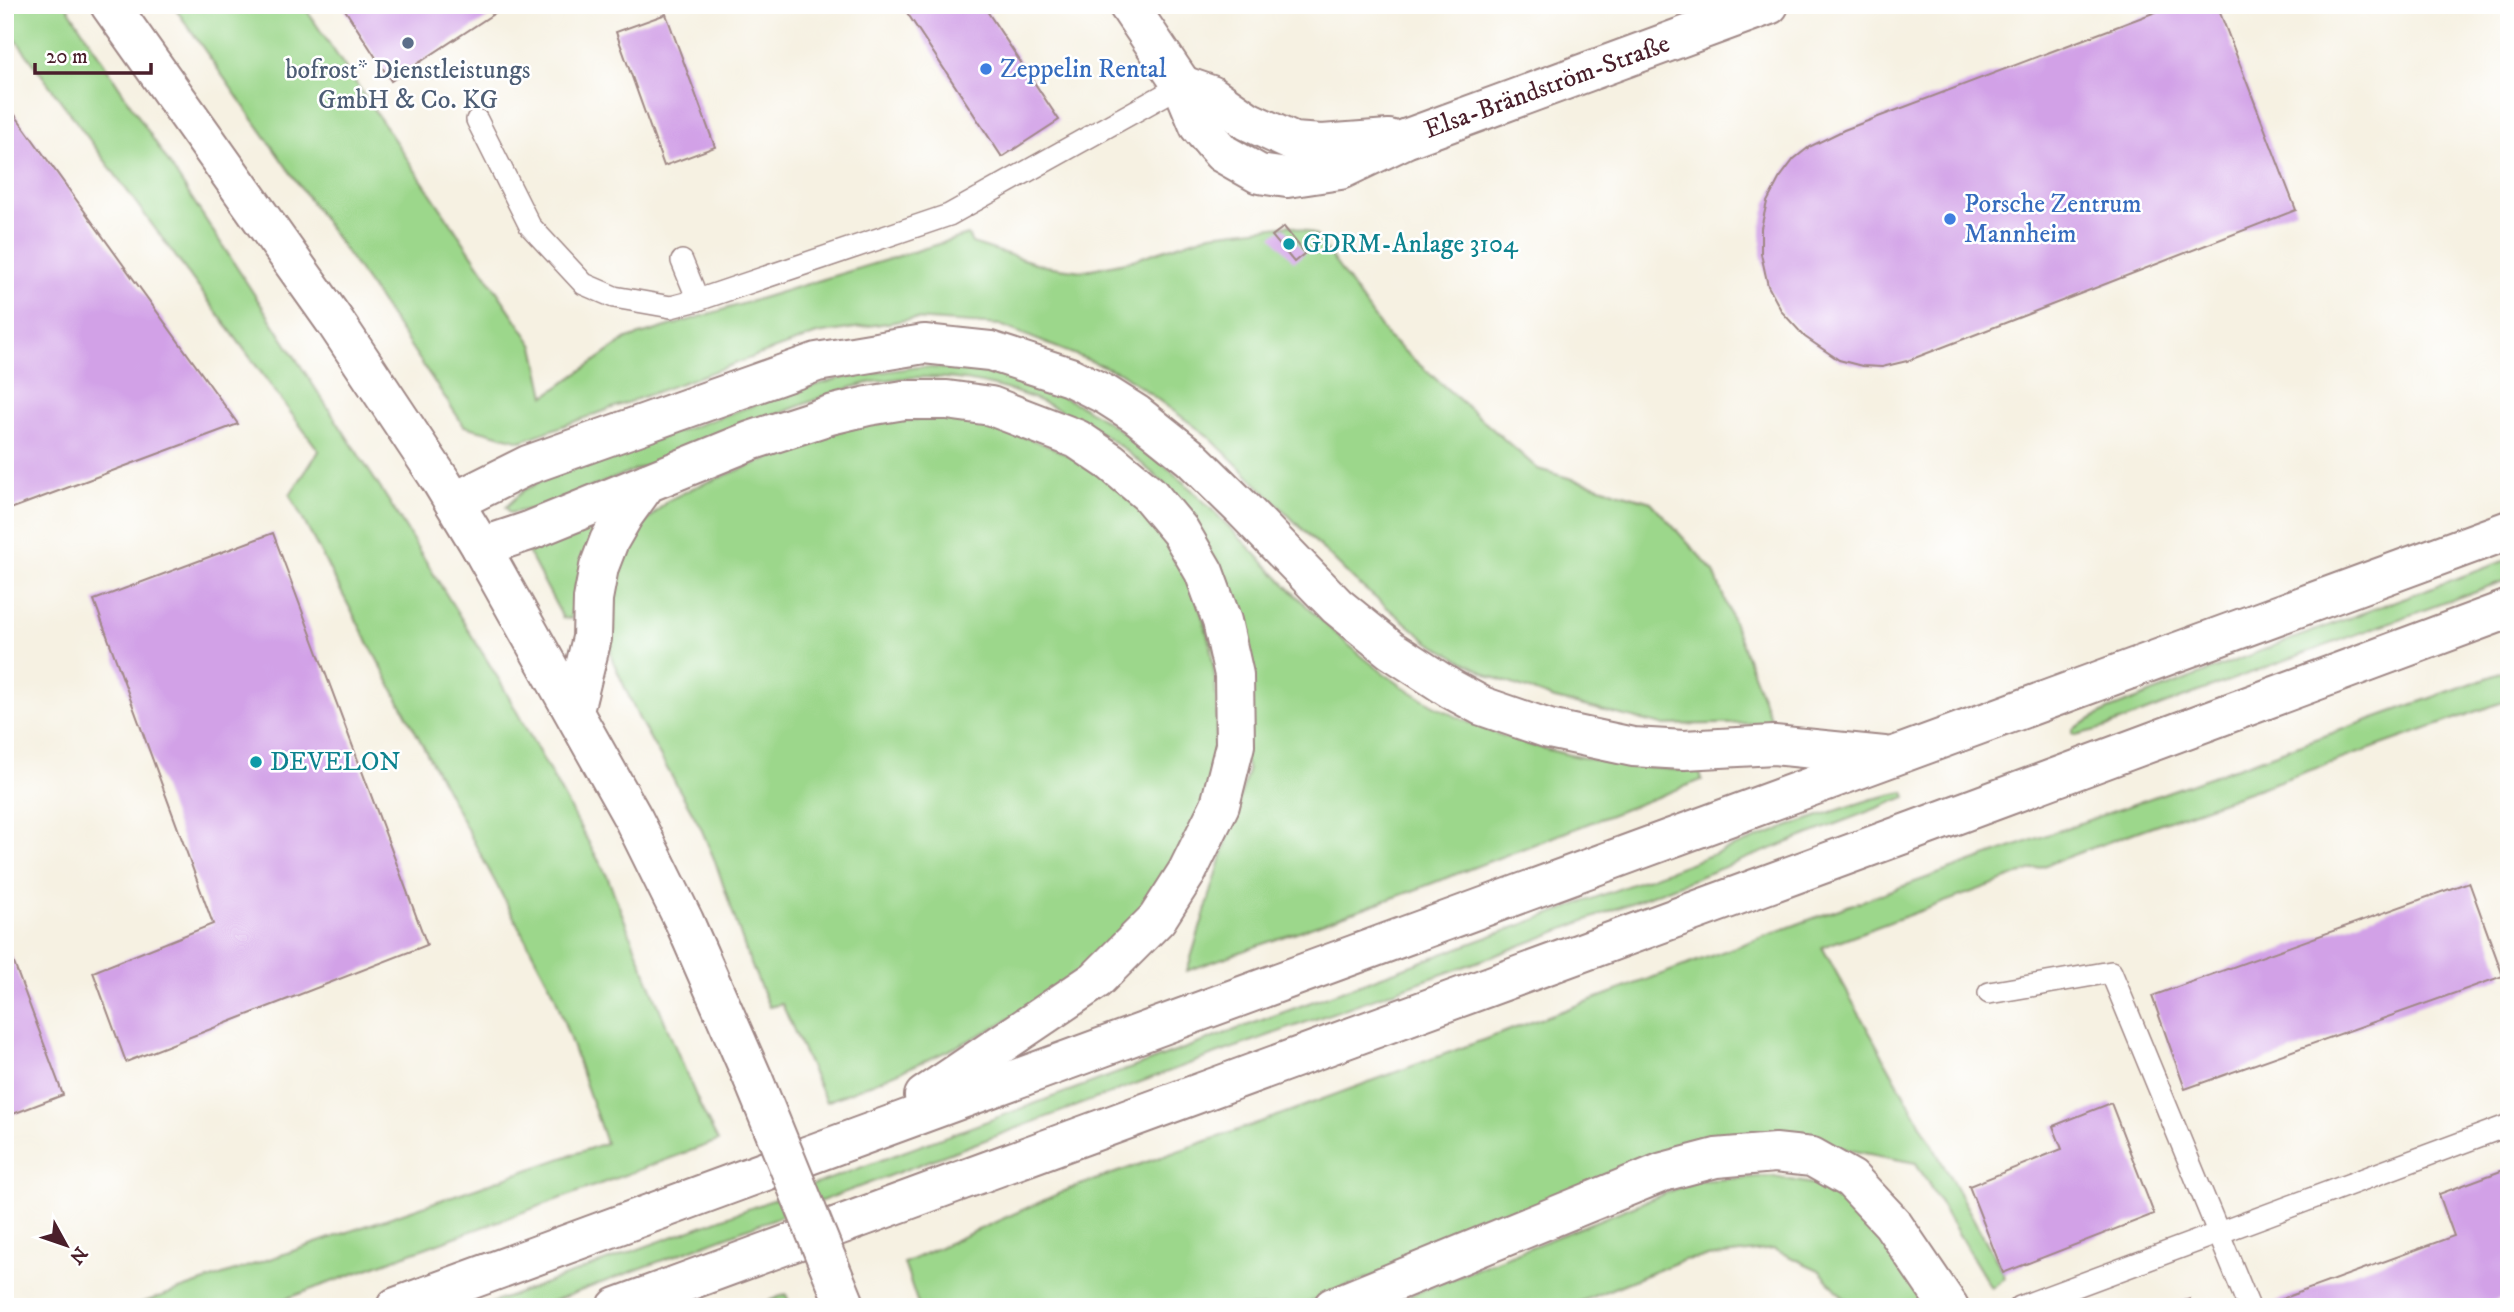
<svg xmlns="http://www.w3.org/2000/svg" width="2514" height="1312" viewBox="0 0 2514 1312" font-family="'IM FELL DW Pica',serif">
	<rect width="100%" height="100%" fill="#fff"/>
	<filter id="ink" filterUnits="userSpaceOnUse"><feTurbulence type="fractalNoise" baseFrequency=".0143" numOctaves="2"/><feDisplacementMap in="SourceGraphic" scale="14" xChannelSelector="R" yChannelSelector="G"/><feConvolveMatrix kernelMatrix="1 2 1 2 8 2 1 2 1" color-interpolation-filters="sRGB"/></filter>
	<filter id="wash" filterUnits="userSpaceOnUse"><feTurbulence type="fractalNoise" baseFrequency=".00686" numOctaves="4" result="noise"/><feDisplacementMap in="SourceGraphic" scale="28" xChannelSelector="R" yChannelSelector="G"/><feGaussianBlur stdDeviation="1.57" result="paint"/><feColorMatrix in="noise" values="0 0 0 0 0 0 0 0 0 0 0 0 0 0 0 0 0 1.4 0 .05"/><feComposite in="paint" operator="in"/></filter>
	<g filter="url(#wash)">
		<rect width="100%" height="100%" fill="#f6f1e2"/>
		<g fill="#9cd78b" stroke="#737b5b" stroke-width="2">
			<path d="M 5,5 L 66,5 L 388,500 L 501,683 L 607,876 L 671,1037 L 701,1108 L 718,1141 L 263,1307 L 130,1307 L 606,1143 L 554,993 L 290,495 L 319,451 L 5,25 Z"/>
			<path d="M 173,5 L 303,5 L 534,346 L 545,396 L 627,339 L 968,235 L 972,243 L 1045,266 L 1082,271 L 1130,261 L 1211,234 L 1290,225 L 1316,235 L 1387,336 L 1538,469 L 1651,502 L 1714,572 L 1772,723 L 1662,725 L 1555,699 L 1490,676 L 1430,643 L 1355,581 L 1208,436 L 1121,373 L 1000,325 L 913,319 L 817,334 L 521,441 L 464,426 L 374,292 Z"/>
			<path d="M 918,367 C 954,369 993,371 1027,383 C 1048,391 1071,399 1090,411 C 1208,480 1286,607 1399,684 C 1486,743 1592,766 1695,771 L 1700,773 L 1702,780 L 1412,891 L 1187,971 L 1248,771 L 1169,489 C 1093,412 984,361 874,382 C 853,386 833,393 812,401 L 538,508 L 510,513 L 506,507 L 524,490 L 545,479 L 785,394 L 845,377 Z"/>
			<path d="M 945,418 C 996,427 1045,439 1089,467 C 1133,496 1176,546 1195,596 C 1224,669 1225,762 1191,833 C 1186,844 1178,854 1171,864 C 1164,876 1158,890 1149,900 C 1134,917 1117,933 1101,949 C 1091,959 1082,971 1071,979 C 998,1034 910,1068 826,1102 L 782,1004 L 769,1007 L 748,957 L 715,861 L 700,826 L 640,721 L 612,659 L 608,634 L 615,576 L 627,547 L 644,524 L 667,501 L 693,488 L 841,430 L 876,422 Z"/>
			<path d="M 597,521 L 599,525 L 576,584 L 571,619 L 563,618 L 528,552 Z"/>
			<path d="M 2509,559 L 2509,579 L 2201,691 L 2104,728 L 2076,735 L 2072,733 L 2073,729 L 2108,710 L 2276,645 Z"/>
			<path d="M 2509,670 L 2509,700 L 2141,830 L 1822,947 L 2003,1272 L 2005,1278 L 1991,1288 L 1916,1163 L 1849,1150 L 1803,1137 L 1701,1145 L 1296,1307 L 919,1307 L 904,1263 L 1069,1189 L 1247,1127 L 1814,918 Z"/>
			<path d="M 1904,792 L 1906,797 L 1491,957 L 1205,1058 L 537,1307 L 481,1307 L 1801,822 L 1872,799 Z"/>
			<path d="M 1770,1176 L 1828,1187 L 1881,1229 L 1933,1307 L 1852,1307 L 1819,1270 L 1773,1249 L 1683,1260 L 1567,1307 L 1381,1307 L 1696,1181 Z"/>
			<path d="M 786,1294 L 791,1307 L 753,1307 Z"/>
		</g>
		<g id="blocks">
			<g fill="#d2a1e7">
				<path d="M 342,5 L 507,5 L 391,81 Z"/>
				<path d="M 902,5 L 983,5 L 1059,120 L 1002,157 Z"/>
				<path d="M 2174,5 L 2217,5 L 2296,210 L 1907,361 L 1882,367 L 1862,366 L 1839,360 L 1805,337 L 1782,312 L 1768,286 L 1761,254 L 1761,228 L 1767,202 L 1779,179 L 1794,159 L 1809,147 L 1844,130 Z"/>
				<path d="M 666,14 L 715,147 L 664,166 L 616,32 Z"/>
				<path d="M 5,101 L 238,424 L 5,511 Z"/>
				<path d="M 1284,227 L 1305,253 L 1294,262 L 1272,236 Z"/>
				<path d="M 273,533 L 427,945 L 126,1062 L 93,972 L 213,924 L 94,600 Z"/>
				<path d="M 2469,882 L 2503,976 L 2185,1089 L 2152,996 Z"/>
				<path d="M 5,939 L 63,1095 L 5,1117 Z"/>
				<path d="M 2111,1103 L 2154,1214 L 2003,1273 L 1969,1186 L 2062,1149 L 2053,1126 Z"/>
				<path d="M 2509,1168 L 2509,1295 L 2480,1307 L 2278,1307 L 2276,1301 L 2454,1236 L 2439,1194 Z"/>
				<path d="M 2190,1299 L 2193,1307 L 2169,1307 L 2169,1306 Z"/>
			</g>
		</g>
	</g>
	<g filter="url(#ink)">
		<use href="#blocks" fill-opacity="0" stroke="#a08886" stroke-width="2"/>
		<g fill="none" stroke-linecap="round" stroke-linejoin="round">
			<g stroke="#a08886" stroke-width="24">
				<g id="service">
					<path d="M 477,120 L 530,226 L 584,284 L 614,297 L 671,307 L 698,300"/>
					<path d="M 682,261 L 698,300 L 949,215 L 1182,85"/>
					<path d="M 1989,993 L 2111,972 L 2249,1307"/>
					<path d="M 2020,1307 L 2509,1125"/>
				</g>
			</g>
			<g stroke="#a08886" stroke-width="42">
				<g id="minor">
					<path d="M 1128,5 L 1182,85 L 1199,126 L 1222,153 L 1259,174 L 1287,178 L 1340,170 L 1405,139 L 1769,5"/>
					<path d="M 1182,85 L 1211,95 L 1248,121 L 1293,142 L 1322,144 L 1389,139"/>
					<path d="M 1333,1307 L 1663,1172 L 1716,1158 L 1775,1153 L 1812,1157 L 1851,1179 L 1892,1223 L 1949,1307"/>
				</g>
			</g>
			<g stroke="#a08886" stroke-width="42">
				<path id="secondary" d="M 110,5 L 336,323 L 441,481 L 481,547 L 634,820 L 684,921 L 754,1081"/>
			</g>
			<g stroke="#a08886" stroke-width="42">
				<g id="motorway">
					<path d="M 454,502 L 528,465 L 817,362 L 924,344 L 990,351 L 1070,377 L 1106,395 L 1136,414 L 1191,458 L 1241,507 L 1337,606 L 1391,650 L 1451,689 L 1482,706 L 1549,729 L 1633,747 L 1684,750 L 1774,745 L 1884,756"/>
					<path d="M 481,547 L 529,531 L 647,483"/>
					<path d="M 574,711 L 592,638 L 593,599 L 599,567 L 609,541 L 624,515 L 647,483 L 750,441 L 830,415 L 868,406 L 904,400 L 947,400 L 991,406 L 1077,439 L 1111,462 L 1149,494 L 1180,531 L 1204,572 L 1222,621 L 1234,675 L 1235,745 L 1220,805 L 1187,872 L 1157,919 L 1096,980 L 924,1096"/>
					<path d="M 396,1307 L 2509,530"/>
					<path d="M 617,1307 L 1915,830 L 2509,609"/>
				</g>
			</g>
			<use href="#service" stroke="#fff" stroke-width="21"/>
			<use href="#minor" stroke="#fff" stroke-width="38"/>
			<use href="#secondary" stroke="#fff" stroke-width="38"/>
			<use href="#motorway" stroke="#fff" stroke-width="38"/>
			<g stroke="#a08886" stroke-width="42" stroke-linecap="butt">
				<path id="secondary-bridge" d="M 754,1081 L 846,1307"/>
			</g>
			<use href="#secondary-bridge" stroke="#fff" stroke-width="38"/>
		</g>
	</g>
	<circle fill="#5c6f8a" stroke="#fff" stroke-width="2.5" cx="408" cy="43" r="7"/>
	<g fill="#3f7fe0" stroke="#fff" stroke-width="2.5">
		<circle cx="986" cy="69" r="7"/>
		<circle cx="1950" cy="219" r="7"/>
	</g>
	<g fill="#0f9aa8" stroke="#fff" stroke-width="2.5">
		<circle cx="1289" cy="244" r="7"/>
		<circle cx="256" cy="762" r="7"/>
	</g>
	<g text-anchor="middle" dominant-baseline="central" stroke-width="5" stroke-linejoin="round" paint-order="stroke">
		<g font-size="26" fill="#366cbe" stroke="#fff" text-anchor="start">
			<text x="1000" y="69">Zeppelin Rental</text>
			<text x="1964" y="204">Porsche Zentrum<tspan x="1964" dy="30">Mannheim</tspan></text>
		</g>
		<g font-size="26" fill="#4e5e75" stroke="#fff">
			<text x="408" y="70">bofrost* Dienstleistungs<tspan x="408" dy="30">GmbH &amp; Co. KG</tspan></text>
		</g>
		<g font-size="26" fill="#4a1f2b" stroke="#fff">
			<text transform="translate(1547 87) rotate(-20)">Elsa-Brändström-Straße</text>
		</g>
		<g font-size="26" fill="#0d838f" stroke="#fff" text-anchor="start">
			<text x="1303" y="244">GDRM-Anlage 3104</text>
			<text x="270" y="762">DEVELON</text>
		</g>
	</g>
	<rect width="2514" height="1312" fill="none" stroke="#fff" stroke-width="28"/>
	<g transform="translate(66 1245) rotate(130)" stroke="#ffffff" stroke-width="5" paint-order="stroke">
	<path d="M0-5L12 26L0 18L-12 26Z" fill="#4a1f2b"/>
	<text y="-10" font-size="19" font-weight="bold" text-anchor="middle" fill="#4a1f2b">N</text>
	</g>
	<path d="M35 63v10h116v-10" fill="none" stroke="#4a1f2b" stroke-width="3.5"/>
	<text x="46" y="63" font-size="21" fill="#4a1f2b" stroke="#ffffff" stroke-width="5" paint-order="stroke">20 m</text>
</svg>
